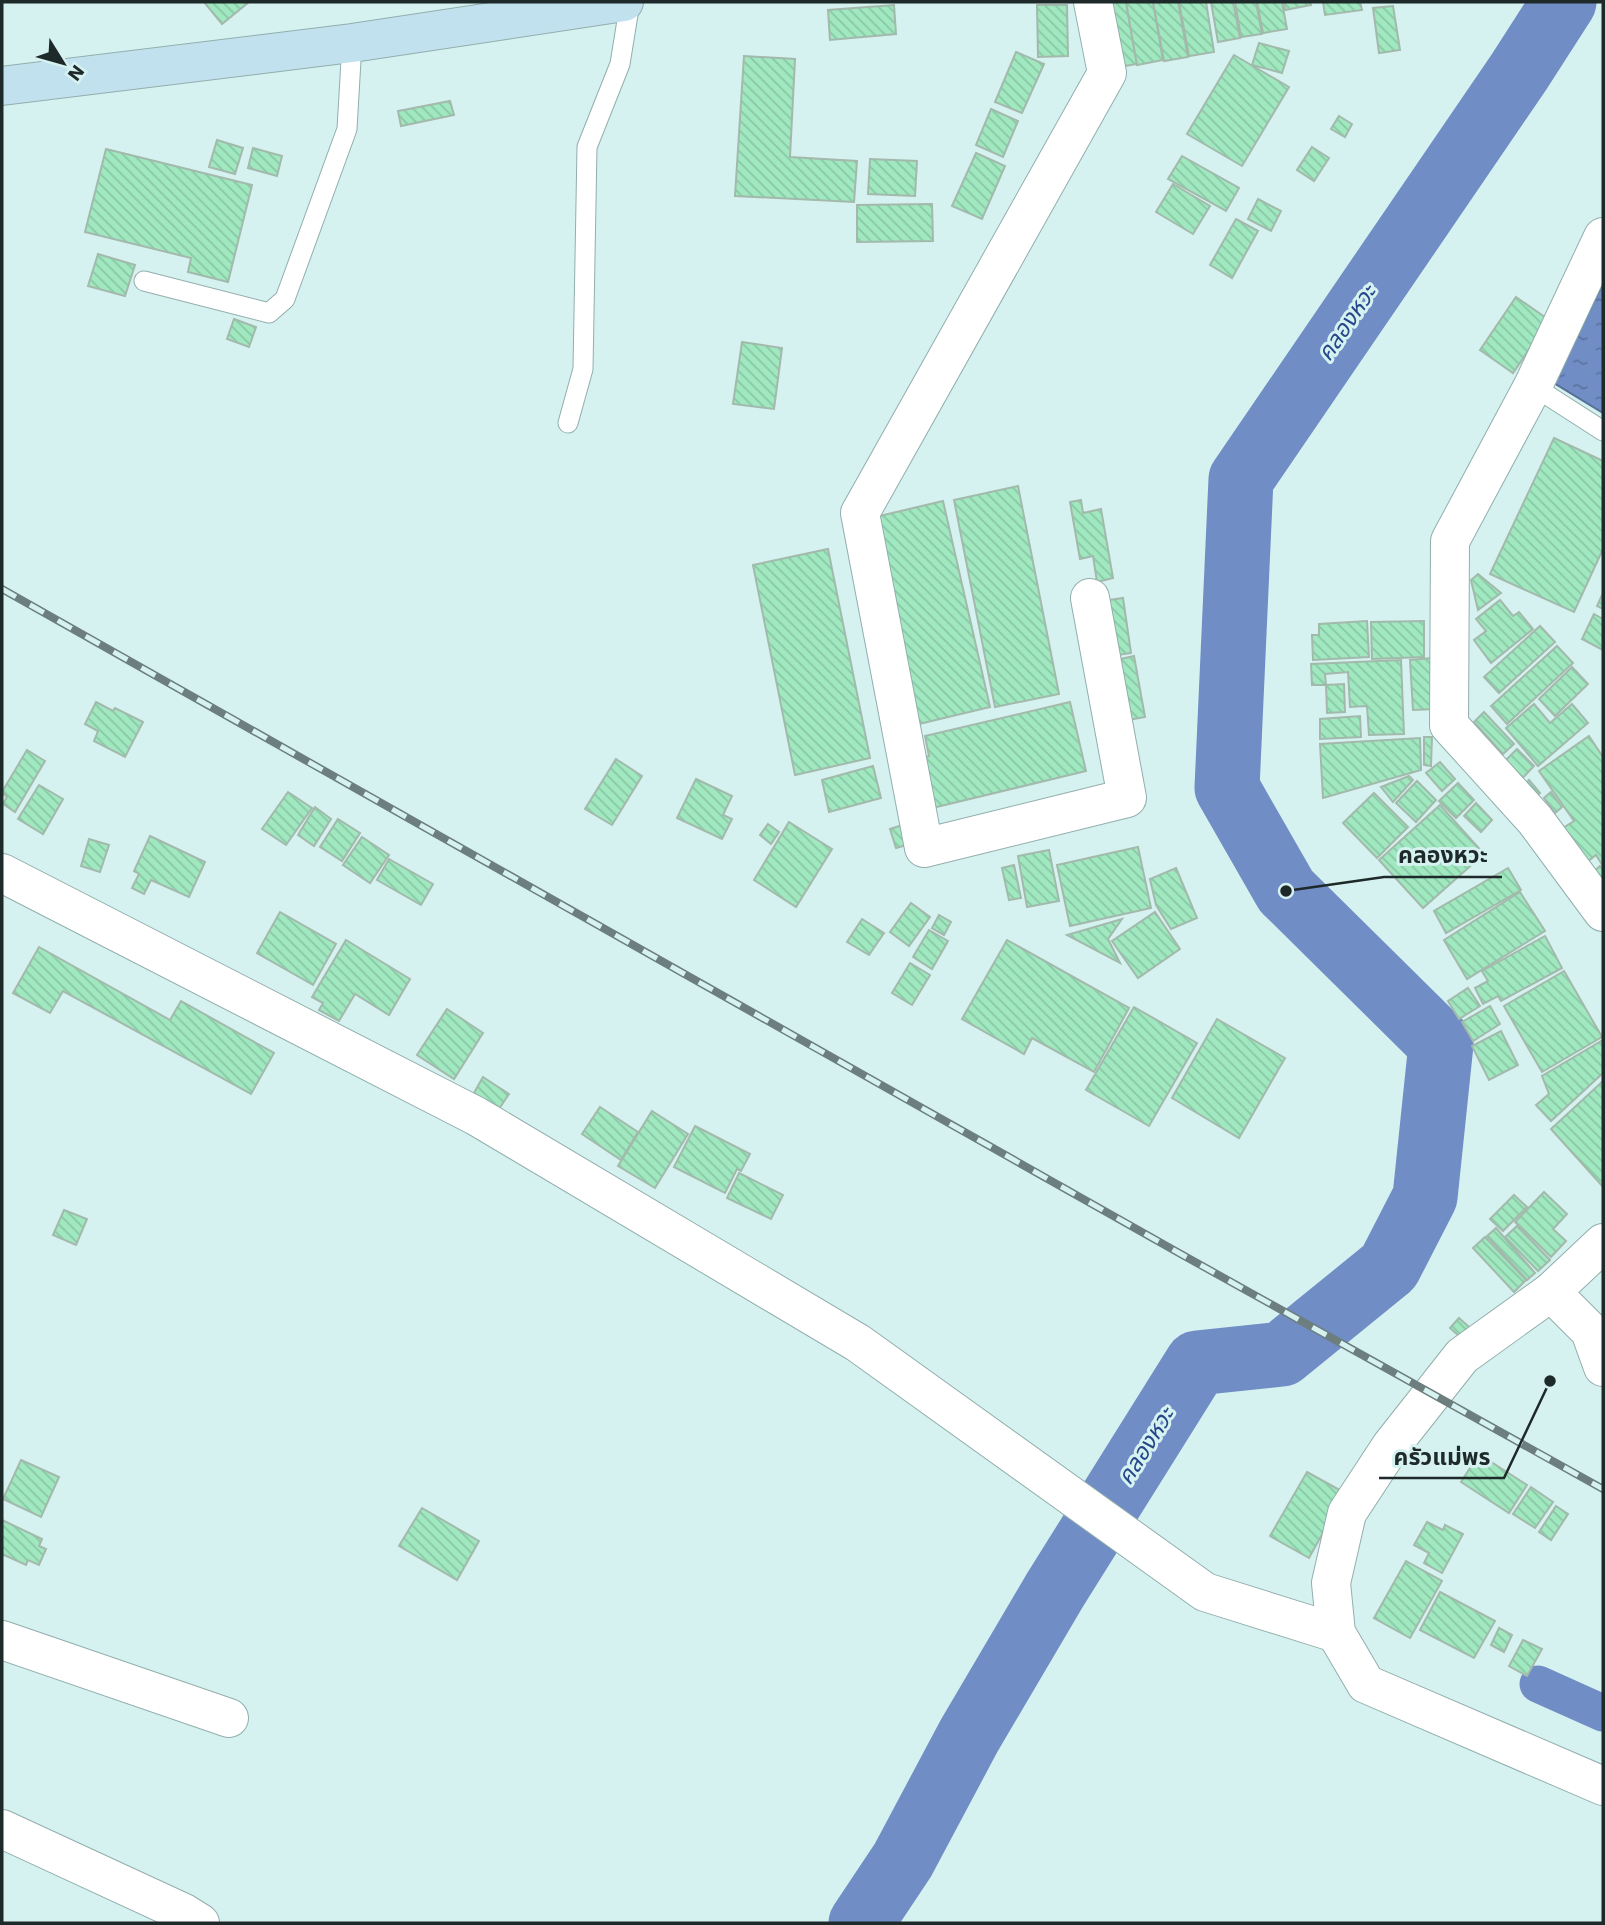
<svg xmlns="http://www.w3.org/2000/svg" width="1605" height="1925" viewBox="0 0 1605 1925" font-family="'Work Sans','Noto Sans Thai',sans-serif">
	<defs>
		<pattern id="water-ripples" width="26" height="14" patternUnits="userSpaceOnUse" patternTransform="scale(1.75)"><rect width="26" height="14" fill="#708dc5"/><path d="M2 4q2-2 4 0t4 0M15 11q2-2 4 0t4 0" fill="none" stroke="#5b73a0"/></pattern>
		<pattern id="building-back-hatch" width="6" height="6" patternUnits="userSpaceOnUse" patternTransform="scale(1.75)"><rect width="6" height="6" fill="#a0e8c0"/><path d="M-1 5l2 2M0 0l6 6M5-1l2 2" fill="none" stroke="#89c7a5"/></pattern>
	</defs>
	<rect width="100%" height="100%" fill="#d5f2f0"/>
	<path fill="url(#water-ripples)" stroke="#576f96" stroke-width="2" d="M 1603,283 L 1603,413 L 1554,383 Z"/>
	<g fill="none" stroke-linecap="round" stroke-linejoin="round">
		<path stroke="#708dc5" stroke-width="37" d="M 1538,1684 L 1603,1713"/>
		<path stroke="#708dc5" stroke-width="65" d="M 861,1923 L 903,1860 L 969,1736 L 1055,1590 L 1197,1363 L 1282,1354 L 1389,1267 L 1425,1197 L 1441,1044 L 1286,891 L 1227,788 L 1241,479 L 1519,72 L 1564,2"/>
	</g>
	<g fill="url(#building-back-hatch)" stroke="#a3b9ac" stroke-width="2">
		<path d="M 204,2 L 249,2 L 222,24 Z"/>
		<path d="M 1101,2 L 1126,2 L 1137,64 L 1113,68 Z"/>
		<path d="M 1126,2 L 1153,2 L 1163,60 L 1137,65 Z"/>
		<path d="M 1153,2 L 1178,2 L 1188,57 L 1164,61 Z"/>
		<path d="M 1179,2 L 1206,2 L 1214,52 L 1189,56 Z"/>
		<path d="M 1211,2 L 1233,2 L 1240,38 L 1218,42 Z"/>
		<path d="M 1235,2 L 1256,2 L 1262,34 L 1241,37 Z"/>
		<path d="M 1257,2 L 1282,2 L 1287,29 L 1263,33 Z"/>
		<path d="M 1284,2 L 1310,2 L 1311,5 L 1285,10 Z"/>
		<path d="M 1323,2 L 1360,2 L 1362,10 L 1325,15 Z"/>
		<path d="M 894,5 L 896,34 L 830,40 L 828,10 Z"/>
		<path d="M 1037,5 L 1067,5 L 1068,56 L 1038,57 Z"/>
		<path d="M 1393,6 L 1400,50 L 1379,53 L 1373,8 Z"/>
		<path d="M 1259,43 L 1289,51 L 1282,73 L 1252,65 Z"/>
		<path d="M 1016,52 L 1044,64 L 1022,113 L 995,102 Z"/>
		<path d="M 1234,55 L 1289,87 L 1242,166 L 1187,134 Z"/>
		<path d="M 744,56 L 795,59 L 790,157 L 857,161 L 854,202 L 735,196 Z"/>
		<path d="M 450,101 L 454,115 L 401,126 L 398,111 Z"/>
		<path d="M 991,109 L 1018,121 L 1003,157 L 976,145 Z"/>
		<path d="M 1339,116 L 1352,124 L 1345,137 L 1331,129 Z"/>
		<path d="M 217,140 L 243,148 L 235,174 L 209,167 Z"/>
		<path d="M 1312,147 L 1329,158 L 1314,181 L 1297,170 Z"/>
		<path d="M 253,148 L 282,156 L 277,176 L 248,168 Z"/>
		<path d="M 106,149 L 252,185 L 228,282 L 188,272 L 191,258 L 85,232 Z"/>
		<path d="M 976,153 L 1005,166 L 982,219 L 952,206 Z"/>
		<path d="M 1182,156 L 1239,188 L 1226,211 L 1168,179 Z"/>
		<path d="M 870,159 L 917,161 L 915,196 L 868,194 Z"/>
		<path d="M 1173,184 L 1210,206 L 1193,234 L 1156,212 Z"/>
		<path d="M 1258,199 L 1281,211 L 1271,231 L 1248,219 Z"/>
		<path d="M 932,204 L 933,241 L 857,242 L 857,205 Z"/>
		<path d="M 1236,219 L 1258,231 L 1232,278 L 1210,265 Z"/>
		<path d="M 98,254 L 135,265 L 125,296 L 88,286 Z"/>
		<path d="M 1516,297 L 1549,320 L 1513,373 L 1480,350 Z"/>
		<path d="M 234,319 L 256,327 L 249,347 L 227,339 Z"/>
		<path d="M 742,342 L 782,348 L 774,409 L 733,404 Z"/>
		<path d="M 1554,438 L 1603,461 L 1603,549 L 1574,612 L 1490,574 Z"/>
		<path d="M 1018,486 L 1059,694 L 995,707 L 954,500 Z"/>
		<path d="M 1081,500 L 1083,513 L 1101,509 L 1113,578 L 1097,582 L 1093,556 L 1080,559 L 1070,502 Z"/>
		<path d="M 943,501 L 990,707 L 919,724 L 871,518 Z"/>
		<path d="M 828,549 L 870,758 L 795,775 L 753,565 Z"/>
		<path d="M 1478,574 L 1501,593 L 1478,610 L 1471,580 Z"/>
		<path d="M 1603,593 L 1603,609 L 1597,606 Z"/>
		<path d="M 1123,598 L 1131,653 L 1111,656 L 1102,601 Z"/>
		<path d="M 1500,600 L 1513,616 L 1519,612 L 1533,629 L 1491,663 L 1474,640 L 1486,631 L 1476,619 Z"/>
		<path d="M 1594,614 L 1603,619 L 1603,650 L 1582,639 Z"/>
		<path d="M 1367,621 L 1369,657 L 1313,660 L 1312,635 L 1319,635 L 1319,624 Z"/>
		<path d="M 1424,621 L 1424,657 L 1372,659 L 1371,622 Z"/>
		<path d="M 1540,626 L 1555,642 L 1499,693 L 1484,677 Z"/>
		<path d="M 1557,646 L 1573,663 L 1507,724 L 1491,706 Z"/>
		<path d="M 1134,656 L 1145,717 L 1128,720 L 1116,660 Z"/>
		<path d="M 1432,658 L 1435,709 L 1413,710 L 1410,660 Z"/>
		<path d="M 1401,660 L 1404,734 L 1369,735 L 1367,706 L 1350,707 L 1348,672 L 1325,674 L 1326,685 L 1312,685 L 1311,664 Z"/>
		<path d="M 1572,667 L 1588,684 L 1555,716 L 1539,699 Z"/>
		<path d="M 1344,684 L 1345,712 L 1327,713 L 1326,685 Z"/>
		<path d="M 96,702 L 113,711 L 115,708 L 143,722 L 125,757 L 94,741 L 98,731 L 85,724 Z"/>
		<path d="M 1070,702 L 1086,771 L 924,810 L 913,761 L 929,756 L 925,736 Z"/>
		<path d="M 1534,704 L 1550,723 L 1572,704 L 1588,723 L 1538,766 L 1506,728 Z"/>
		<path d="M 1484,712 L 1514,744 L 1503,754 L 1474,722 Z"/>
		<path d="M 1360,716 L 1361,737 L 1320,739 L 1320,719 Z"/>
		<path d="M 1589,736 L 1603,757 L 1603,866 L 1596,855 L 1587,862 L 1563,828 L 1574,821 L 1539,771 Z"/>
		<path d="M 1424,737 L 1432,737 L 1431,766 L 1424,765 Z"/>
		<path d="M 1420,738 L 1421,770 L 1323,798 L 1320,744 Z"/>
		<path d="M 1517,749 L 1534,766 L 1513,788 L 1495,771 Z"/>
		<path d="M 27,750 L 45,761 L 15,812 L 3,804 L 7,797 L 2,792 Z"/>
		<path d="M 616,759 L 642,776 L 612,825 L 585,809 Z"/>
		<path d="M 1440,762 L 1455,779 L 1442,791 L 1426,773 Z"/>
		<path d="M 873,766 L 881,798 L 829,812 L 822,780 Z"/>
		<path d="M 1409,776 L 1413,780 L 1393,802 L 1381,787 Z"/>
		<path d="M 696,779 L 732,796 L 723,815 L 732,819 L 722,839 L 677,818 Z"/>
		<path d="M 1529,780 L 1540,793 L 1530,803 L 1518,790 Z"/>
		<path d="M 1417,781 L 1436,800 L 1416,822 L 1396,803 Z"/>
		<path d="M 1458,783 L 1474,800 L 1456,818 L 1439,801 Z"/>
		<path d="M 39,785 L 63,799 L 43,834 L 18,819 Z"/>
		<path d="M 288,792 L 312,808 L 286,845 L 262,829 Z"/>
		<path d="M 1551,792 L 1562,807 L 1555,813 L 1544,798 Z"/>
		<path d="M 1374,793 L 1408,827 L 1377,858 L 1343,823 Z"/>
		<path d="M 1476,803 L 1492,820 L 1481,832 L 1464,816 Z"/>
		<path d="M 1440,805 L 1484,854 L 1423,908 L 1379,860 Z"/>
		<path d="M 315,807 L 331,819 L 314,846 L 298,835 Z"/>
		<path d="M 338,819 L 360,833 L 342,861 L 320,847 Z"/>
		<path d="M 789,822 L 832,849 L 796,907 L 754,880 Z"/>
		<path d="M 909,823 L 914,843 L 896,848 L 890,829 Z"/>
		<path d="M 768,824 L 779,832 L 771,844 L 760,835 Z"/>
		<path d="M 150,836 L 205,862 L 189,897 L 151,880 L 144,894 L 132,888 L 139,874 L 134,871 Z"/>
		<path d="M 362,837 L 389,855 L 370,883 L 343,865 Z"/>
		<path d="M 89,839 L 109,845 L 100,872 L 81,866 Z"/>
		<path d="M 1138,847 L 1151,908 L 1070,926 L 1057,865 Z"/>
		<path d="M 1049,850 L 1059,901 L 1027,907 L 1018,856 Z"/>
		<path d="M 389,859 L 433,884 L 421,905 L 377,880 Z"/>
		<path d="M 1014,865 L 1021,898 L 1009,900 L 1002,868 Z"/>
		<path d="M 1600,866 L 1603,870 L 1603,885 L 1591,874 Z"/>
		<path d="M 1176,868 L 1197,918 L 1171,929 L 1156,905 L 1150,879 Z"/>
		<path d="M 1508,868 L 1521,890 L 1446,933 L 1434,911 Z"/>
		<path d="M 1520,892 L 1545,931 L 1467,979 L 1444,940 Z"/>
		<path d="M 911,903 L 930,917 L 909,946 L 890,932 Z"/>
		<path d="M 280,912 L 336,944 L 313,985 L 257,953 Z"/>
		<path d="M 1155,912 L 1180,949 L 1138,978 L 1112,941 Z"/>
		<path d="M 939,915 L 951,922 L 944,935 L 932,928 Z"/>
		<path d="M 862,919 L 884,933 L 869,955 L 847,942 Z"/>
		<path d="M 1122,919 L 1108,939 L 1120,963 L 1067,935 Z"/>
		<path d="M 929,930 L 948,941 L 932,969 L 913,957 Z"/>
		<path d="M 1545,936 L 1562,968 L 1501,1001 L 1498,996 L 1483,1004 L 1475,988 L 1488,981 L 1482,971 Z"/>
		<path d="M 346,940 L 410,979 L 389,1015 L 355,994 L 339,1021 L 319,1010 L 323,1003 L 312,997 Z"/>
		<path d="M 1007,940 L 1129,1008 L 1094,1072 L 1032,1038 L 1024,1054 L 962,1019 Z"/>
		<path d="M 39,947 L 170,1020 L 181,1001 L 274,1053 L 251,1094 L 63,991 L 50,1013 L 13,993 Z"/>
		<path d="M 910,963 L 930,975 L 912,1005 L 892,993 Z"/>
		<path d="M 1564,971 L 1602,1037 L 1542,1072 L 1504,1006 Z"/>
		<path d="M 1468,988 L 1480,1006 L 1459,1019 L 1448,1001 Z"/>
		<path d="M 1490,1006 L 1500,1024 L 1473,1041 L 1462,1022 Z"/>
		<path d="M 1134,1007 L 1197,1043 L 1149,1126 L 1086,1090 Z"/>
		<path d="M 447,1009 L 483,1033 L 454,1079 L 417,1055 Z"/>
		<path d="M 1217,1019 L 1285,1058 L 1239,1138 L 1172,1098 Z"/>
		<path d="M 1501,1031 L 1518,1065 L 1489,1080 L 1472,1046 Z"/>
		<path d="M 1603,1040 L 1603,1073 L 1551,1121 L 1536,1105 L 1549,1094 L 1542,1076 Z"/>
		<path d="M 483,1077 L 509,1094 L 499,1109 L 474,1093 Z"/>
		<path d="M 1603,1081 L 1603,1187 L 1551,1129 Z"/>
		<path d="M 600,1107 L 638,1132 L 621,1160 L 582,1134 Z"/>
		<path d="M 652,1111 L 688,1134 L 655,1188 L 618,1166 Z"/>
		<path d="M 695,1126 L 750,1154 L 741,1171 L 737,1169 L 725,1193 L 674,1167 Z"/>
		<path d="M 739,1173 L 783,1195 L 771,1219 L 727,1198 Z"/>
		<path d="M 1544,1192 L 1567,1214 L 1553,1229 L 1566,1241 L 1551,1257 L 1515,1222 Z"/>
		<path d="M 1514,1195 L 1527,1207 L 1503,1231 L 1490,1219 Z"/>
		<path d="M 64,1210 L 87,1219 L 76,1245 L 53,1235 Z"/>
		<path d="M 1517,1226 L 1550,1260 L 1538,1271 L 1505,1237 Z"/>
		<path d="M 1496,1228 L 1535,1273 L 1527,1280 L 1487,1236 Z"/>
		<path d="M 1485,1237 L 1526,1280 L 1514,1292 L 1473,1248 Z"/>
		<path d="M 1459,1318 L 1479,1336 L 1470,1346 L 1450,1328 Z"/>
		<path d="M 1479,1454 L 1527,1485 L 1509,1513 L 1461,1482 Z"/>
		<path d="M 21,1460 L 59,1477 L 41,1517 L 3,1499 Z"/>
		<path d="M 1307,1472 L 1345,1493 L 1309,1558 L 1270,1536 Z"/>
		<path d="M 1531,1487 L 1553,1502 L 1535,1528 L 1513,1514 Z"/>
		<path d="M 1556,1506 L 1568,1514 L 1551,1540 L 1539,1532 Z"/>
		<path d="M 422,1508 L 479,1541 L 457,1580 L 399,1546 Z"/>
		<path d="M 2,1520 L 42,1539 L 39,1546 L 46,1549 L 39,1565 L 28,1560 L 26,1565 L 2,1554 Z"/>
		<path d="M 1427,1522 L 1443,1530 L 1445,1525 L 1463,1534 L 1442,1573 L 1424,1563 L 1429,1553 L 1414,1545 Z"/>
		<path d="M 1406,1561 L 1442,1581 L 1410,1638 L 1374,1618 Z"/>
		<path d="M 1440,1592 L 1495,1621 L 1474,1658 L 1420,1630 Z"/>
		<path d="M 1499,1628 L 1512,1635 L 1504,1652 L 1491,1645 Z"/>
		<path d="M 1523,1640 L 1542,1649 L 1527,1676 L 1509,1666 Z"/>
	</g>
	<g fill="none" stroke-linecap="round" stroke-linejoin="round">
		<g stroke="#92aead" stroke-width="21">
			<g id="lane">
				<path d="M 144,281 L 269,313 L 285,299 L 347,129 L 352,43"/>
				<path d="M 1533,386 L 1603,431"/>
				<path d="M 568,423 L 583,369 L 587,147 L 620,64 L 630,2"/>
			</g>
		</g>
		<g stroke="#92aead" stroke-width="40">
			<g id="street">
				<path d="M 1603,237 L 1533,386 L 1450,541 L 1449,725 L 1535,820 L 1603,912"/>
				<path d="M 1090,598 L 1127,798 L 924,848 L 860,513 L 1107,73 L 1093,2"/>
				<path d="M 2,873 L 476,1116 L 858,1343 L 1205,1592 L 1336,1633"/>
				<path d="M 1603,1243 L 1551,1292 L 1462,1356 L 1391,1446 L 1347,1513 L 1331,1583 L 1336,1633 L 1366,1684 L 1603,1786"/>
				<path d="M 1551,1292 L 1590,1331 L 1603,1367"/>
				<path d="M 2,1640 L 229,1718"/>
				<path d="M 2,1829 L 184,1913 L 200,1923"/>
			</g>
		</g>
		<g stroke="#92aead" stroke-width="40">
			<path id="secondary" d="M 2,86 L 352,43 L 624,2"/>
		</g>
		<use href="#lane" stroke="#fff" stroke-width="19"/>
		<use href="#street" stroke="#fff" stroke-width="38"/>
		<use href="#secondary" stroke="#c1e1ee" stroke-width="38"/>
		<g stroke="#6c7e7d" stroke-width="8">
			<path id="rail" d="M 2,589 L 1179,1253 L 1603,1489"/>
		</g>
		<use href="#rail" stroke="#d5f2f0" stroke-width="5" stroke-dasharray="16" stroke-linecap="butt"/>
	</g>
	<g text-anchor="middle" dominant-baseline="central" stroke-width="6" stroke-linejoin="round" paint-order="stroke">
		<g font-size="23" font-style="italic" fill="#25468a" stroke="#d5f2f0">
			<text transform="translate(1347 323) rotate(-56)">คลองหวะ</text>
			<text transform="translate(1146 1446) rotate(-58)">คลองหวะ</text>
		</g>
	</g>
	<path fill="none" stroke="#1e2929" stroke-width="2.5" d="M1286 891L1384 877H1502M1550 1381L1504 1478H1379"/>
	<g fill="#1e2929" stroke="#d5f2f0" stroke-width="2.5">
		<circle cx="1286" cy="891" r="7"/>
		<circle cx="1550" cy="1381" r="7"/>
	</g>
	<g font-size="23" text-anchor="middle" font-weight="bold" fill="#1e2929" stroke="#d5f2f0" stroke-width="6" stroke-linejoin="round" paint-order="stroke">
		<text x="1443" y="863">คลองหวะ</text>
		<text x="1442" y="1465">ครัวแม่พร</text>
	</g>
	<rect width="1605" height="1925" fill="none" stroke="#1e2929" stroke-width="7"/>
	<g transform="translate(63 63) rotate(127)" stroke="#d5f2f0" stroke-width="5" paint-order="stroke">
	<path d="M0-5L12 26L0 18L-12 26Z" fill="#1e2929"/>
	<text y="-10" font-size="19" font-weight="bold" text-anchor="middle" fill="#1e2929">N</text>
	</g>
</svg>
